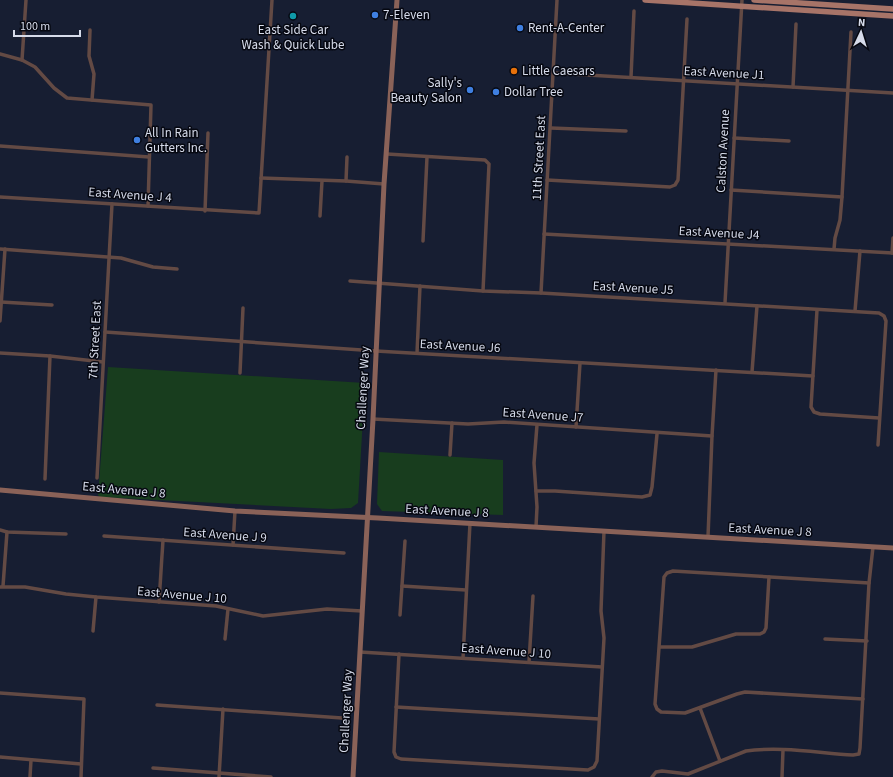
<svg xmlns="http://www.w3.org/2000/svg" width="893" height="777" viewBox="0 0 893 777" font-family="'Source Sans 3',sans-serif">
	<rect width="100%" height="100%" fill="#171e32"/>
	<g fill="#183d1e">
		<path d="M 108,367 L 365,383 L 358,503 L 351,508 L 331,509 L 100,497 L 98,495 Z"/>
		<path d="M 379,452 L 503,460 L 503,515 L 382,511 L 377,504 Z"/>
	</g>
	<g fill="none" stroke-linecap="round" stroke-linejoin="round">
		<g stroke="#634a44" stroke-width="3.5">
			<path d="M 90,30 L 89,56 L 94,74 L 92,100"/>
			<path d="M 0,54 L 22,60 L 35,67 L 54,88 L 67,98 L 151,105 L 148,206"/>
			<path d="M 22,60 L 26,0"/>
			<path d="M 554,73 L 893,93"/>
			<path d="M 631,77 L 634,11"/>
			<path d="M 793,87 L 796,24"/>
			<path d="M 551,128 L 626,131"/>
			<path d="M 734,138 L 789,141"/>
			<path d="M 0,146 L 149,157"/>
			<path d="M 387,154 L 485,160 L 489,164 L 483,291"/>
			<path d="M 261,178 L 346,181 L 384,184"/>
			<path d="M 547,180 L 670,187 L 675,185 L 678,180 L 687,19"/>
			<path d="M 346,181 L 347,157"/>
			<path d="M 731,190 L 842,197"/>
			<path d="M 0,197 L 259,213 L 272,0"/>
			<path d="M 205,211 L 208,133"/>
			<path d="M 320,216 L 322,181"/>
			<path d="M 544,234 L 893,253"/>
			<path d="M 423,241 L 427,157"/>
			<path d="M 0,249 L 121,258 L 153,267 L 177,269"/>
			<path d="M 834,249 L 835,238 L 840,220 L 842,197 L 851,32"/>
			<path d="M 892,253 L 893,238"/>
			<path d="M 350,281 L 483,291 L 541,293 L 879,313 L 884,316 L 886,321 L 878,445"/>
			<path d="M 541,293 L 557,0"/>
			<path d="M 1,302 L 52,305"/>
			<path d="M 725,303 L 742,0"/>
			<path d="M 817,310 L 811,407 L 814,412 L 820,414 L 879,418"/>
			<path d="M 855,311 L 860,251"/>
			<path d="M 0,321 L 5,249"/>
			<path d="M 105,332 L 376,351 L 813,376"/>
			<path d="M 0,353 L 50,356 L 103,362"/>
			<path d="M 417,353 L 420,286"/>
			<path d="M 752,372 L 757,306"/>
			<path d="M 240,373 L 243,308"/>
			<path d="M 373,419 L 468,424 L 504,422 L 712,436"/>
			<path d="M 576,427 L 580,363"/>
			<path d="M 450,455 L 452,423"/>
			<path d="M 97,478 L 112,204"/>
			<path d="M 45,479 L 50,356"/>
			<path d="M 536,491 L 555,491 L 642,497 L 650,495 L 652,487 L 657,434"/>
			<path d="M 536,527 L 537,507 L 534,463 L 537,425"/>
			<path d="M 0,530 L 7,532 L 66,534"/>
			<path d="M 104,536 L 344,553"/>
			<path d="M 708,537 L 712,436 L 716,370"/>
			<path d="M 233,545 L 235,511"/>
			<path d="M 3,586 L 7,532"/>
			<path d="M 402,586 L 466,590"/>
			<path d="M 0,587 L 25,587 L 66,594 L 96,597 L 216,606 L 263,616 L 327,609 L 362,611"/>
			<path d="M 159,602 L 163,540"/>
			<path d="M 400,615 L 405,541"/>
			<path d="M 93,631 L 96,597"/>
			<path d="M 225,639 L 228,609"/>
			<path d="M 825,639 L 867,641"/>
			<path d="M 660,647 L 692,647 L 736,634 L 760,634 L 764,632 L 766,628 L 769,577"/>
			<path d="M 360,652 L 602,667"/>
			<path d="M 399,654 L 394,752 L 396,757 L 401,759 L 588,770 L 594,767 L 597,761 L 604,638 L 601,611 L 604,531"/>
			<path d="M 463,658 L 470,523"/>
			<path d="M 529,662 L 533,596"/>
			<path d="M 0,693 L 84,699 L 81,777"/>
			<path d="M 863,699 L 745,692 L 737,694 L 685,713 L 661,712 L 657,709 L 655,704 L 664,577 L 667,573 L 673,571 L 869,583"/>
			<path d="M 157,705 L 342,718"/>
			<path d="M 396,707 L 599,719"/>
			<path d="M 700,708 L 720,761"/>
			<path d="M 0,757 L 81,764"/>
			<path d="M 153,768 L 271,777"/>
			<path d="M 30,777 L 31,760"/>
			<path d="M 219,777 L 223,709"/>
			<path d="M 652,777 L 656,772 L 662,771 L 688,774 L 746,751 C 781,746 818,753 853,755 L 859,754 L 860,748 L 869,583 L 873,547"/>
			<path d="M 782,777 L 783,750"/>
		</g>
		<g stroke="#8a6258" stroke-width="5">
			<path d="M 0,490 L 235,511 L 378,518 L 893,548"/>
			<path d="M 353,777 L 373,419 L 384,184 L 397,0"/>
		</g>
		<g stroke="#a77468" stroke-width="5.5">
			<path d="M 645,0 L 893,16"/>
			<path d="M 754,0 L 893,9"/>
		</g>
	</g>
	<g fill="#3f7fe0" stroke="#060811" stroke-width="1.5">
		<circle cx="375" cy="15" r="4"/>
		<circle cx="520" cy="28" r="4"/>
		<circle cx="470" cy="90" r="4"/>
		<circle cx="496" cy="92" r="4"/>
		<circle cx="137" cy="140" r="4"/>
	</g>
	<circle fill="#0f9aa8" stroke="#060811" stroke-width="1.5" cx="293" cy="16" r="4"/>
	<circle fill="#e8710a" stroke="#060811" stroke-width="1.5" cx="514" cy="71" r="4"/>
	<g text-anchor="middle" dominant-baseline="central" stroke-width="3" stroke-linejoin="round" paint-order="stroke">
		<g font-size="13" fill="#d6dbea" stroke="#060811" text-anchor="start">
			<text x="383" y="15">7-Eleven</text>
			<text x="528" y="28">Rent-A-Center</text>
			<text x="293" y="30" text-anchor="middle">East Side Car<tspan x="293" dy="15">Wash &amp; Quick Lube</tspan></text>
			<text x="522" y="71">Little Caesars</text>
			<text x="462" y="83" text-anchor="end">Sally's<tspan x="462" dy="15">Beauty Salon</tspan></text>
			<text x="504" y="92">Dollar Tree</text>
			<text x="145" y="133">All In Rain<tspan x="145" dy="15">Gutters Inc.</tspan></text>
		</g>
		<g font-size="13" fill="#d6dbea" stroke="#060811">
			<text transform="translate(724 73) rotate(3)">East Avenue J1</text>
			<text transform="translate(723 151) rotate(-87)">Calston Avenue</text>
			<text transform="translate(539 158) rotate(-87)">11th Street East</text>
			<text transform="translate(130 195) rotate(4)">East Avenue J 4</text>
			<text transform="translate(719 233) rotate(3)">East Avenue J4</text>
			<text transform="translate(633 288) rotate(3)">East Avenue J5</text>
			<text transform="translate(95 340) rotate(-87)">7th Street East</text>
			<text transform="translate(460 346) rotate(3)">East Avenue J6</text>
			<text transform="translate(363 388) rotate(-87)">Challenger Way</text>
			<text transform="translate(543 415) rotate(4)">East Avenue J7</text>
			<text transform="translate(124 490) rotate(5)">East Avenue J 8</text>
			<text transform="translate(447 511) rotate(3)">East Avenue J 8</text>
			<text transform="translate(770 530) rotate(3)">East Avenue J 8</text>
			<text transform="translate(225 535) rotate(4)">East Avenue J 9</text>
			<text transform="translate(182 595) rotate(5)">East Avenue J 10</text>
			<text transform="translate(506 651) rotate(4)">East Avenue J 10</text>
			<text transform="translate(346 711) rotate(-87)">Challenger Way</text>
		</g>
	</g>
	<g transform="translate(861 32) rotate(4)" stroke="#060811" stroke-width="3" paint-order="stroke">
	<path d="M0-3L7 15L0 10L-7 15Z" fill="#d6dbea"/>
	<text y="-6" font-size="11" font-weight="bold" text-anchor="middle" fill="#d6dbea">N</text>
	</g>
	<path d="M14 30v6h66v-6" fill="none" stroke="#d6dbea" stroke-width="2"/>
	<text x="20" y="30" font-size="12" fill="#d6dbea" stroke="#060811" stroke-width="3" paint-order="stroke">100 m</text>
</svg>
